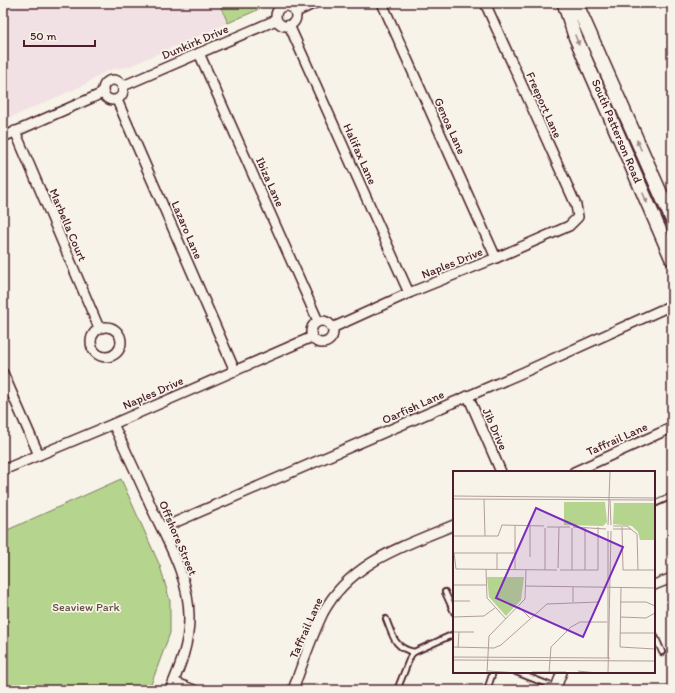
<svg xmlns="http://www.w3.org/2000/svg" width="675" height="693" viewBox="0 0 675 693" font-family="Itim,sans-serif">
	<rect width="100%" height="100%" fill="#f7f3e8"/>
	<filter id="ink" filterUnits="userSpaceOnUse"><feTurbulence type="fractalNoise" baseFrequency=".025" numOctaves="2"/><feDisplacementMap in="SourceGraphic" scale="8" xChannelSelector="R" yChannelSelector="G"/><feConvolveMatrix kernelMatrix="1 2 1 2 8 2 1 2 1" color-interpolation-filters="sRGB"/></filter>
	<g filter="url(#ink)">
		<path fill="#f2e1e4" d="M 3,3 L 219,3 L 228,23 L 128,67 L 114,69 L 105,72 L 82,86 L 3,121 Z"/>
		<g fill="#b5d58e" stroke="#807a5c">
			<path d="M 219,3 L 267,3 L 255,11 L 228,23 Z"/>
			<path d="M 121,479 L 160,566 L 170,601 L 170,633 L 149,690 L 3,690 L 3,532 Z"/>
		</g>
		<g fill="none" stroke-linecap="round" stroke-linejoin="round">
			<g stroke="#4a1f2b" stroke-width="8">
				<g id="lane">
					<path d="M 654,504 L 672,496"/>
					<path d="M 445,592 L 454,612"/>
					<path d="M 386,619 C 393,636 394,648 414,652"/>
					<path d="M 654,634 L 662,652"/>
					<path d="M 516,672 L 562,690"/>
					<path d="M 397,690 L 411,655 L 414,652 L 454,634"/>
					<path d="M 487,690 L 493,672"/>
				</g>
			</g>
			<g stroke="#4a1f2b" stroke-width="12">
				<g id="street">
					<path d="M 382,3 L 496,258"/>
					<path d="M 671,3 L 672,5"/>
					<circle cx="286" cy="16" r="10"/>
					<path d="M 296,12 L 315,3"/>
					<path d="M 289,25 L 409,293"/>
					<path d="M 199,53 L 318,321"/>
					<circle cx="113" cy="90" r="10"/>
					<path d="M 123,86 L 276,20"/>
					<path d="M 117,100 L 235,371"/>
					<path d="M 15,131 L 99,328"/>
					<path d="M 3,137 L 103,93"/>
					<circle cx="322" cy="332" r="11"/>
					<circle cx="106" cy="342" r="15"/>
					<path d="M 332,328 L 409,293 L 496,258 L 569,226 L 578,217 L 576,205 L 485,3"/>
					<path d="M 3,373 L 39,455"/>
					<path d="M 468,396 L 501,472"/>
					<path d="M 113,424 C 127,453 141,483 154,513 C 170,546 190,581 189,619 C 189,644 180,667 170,690"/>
					<path d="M 3,470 L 113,424 L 312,337"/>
					<path d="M 574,472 L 671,428"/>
					<path d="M 162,528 L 524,372 L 672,305"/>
					<path d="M 654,585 L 672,578"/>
					<path d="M 174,682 L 194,690"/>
					<path d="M 293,690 C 302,665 311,638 323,613 C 350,562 404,546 454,525"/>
					<path d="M 555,690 L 562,672"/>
				</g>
			</g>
			<g stroke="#4a1f2b" stroke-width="16">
				<g id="secondary">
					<path d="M 564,3 L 575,36 L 672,259"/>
					<path d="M 576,3 L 672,219"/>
				</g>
			</g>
			<use href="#lane" stroke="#f7f3e8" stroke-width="4.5"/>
			<use href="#street" stroke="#f7f3e8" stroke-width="9"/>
			<use href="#secondary" stroke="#f7f3e8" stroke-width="13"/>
		</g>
		<defs><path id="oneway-solid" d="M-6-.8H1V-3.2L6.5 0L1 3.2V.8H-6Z"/></defs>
		<g fill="#a0898a">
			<use href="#oneway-solid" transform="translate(577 40) rotate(68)"/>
			<use href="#oneway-solid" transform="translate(639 145) rotate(-114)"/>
			<use href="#oneway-solid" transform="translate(645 198) rotate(67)"/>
		</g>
	</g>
	<g text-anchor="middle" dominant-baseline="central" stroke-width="3.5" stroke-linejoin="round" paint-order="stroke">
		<g font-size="12" fill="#4a1f2b" stroke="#f7f3e8">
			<text transform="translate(195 42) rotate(-23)">Dunkirk Drive</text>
			<text transform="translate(544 105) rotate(66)">Freeport Lane</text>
			<text transform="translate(450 126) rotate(66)">Genoa Lane</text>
			<text transform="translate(617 131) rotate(67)">South Patterson Road</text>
			<text transform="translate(360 154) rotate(66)">Halifax Lane</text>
			<text transform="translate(270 182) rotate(66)">Ibiza Lane</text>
			<text transform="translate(68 225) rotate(67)">Marbella Court</text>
			<text transform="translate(187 230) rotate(67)">Lazaro Lane</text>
			<text transform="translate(452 263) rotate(-22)">Naples Drive</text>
			<text transform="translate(153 393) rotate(-24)">Naples Drive</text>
			<text transform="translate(413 407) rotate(-24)">Oarfish Lane</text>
			<text transform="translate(495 429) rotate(66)">Jib Drive</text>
			<text transform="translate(617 439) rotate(-24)">Taffrail Lane</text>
			<text transform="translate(178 538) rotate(67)">Offshore Street</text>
			<text transform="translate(306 628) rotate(-66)">Taffrail Lane</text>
		</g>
		<g font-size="12" fill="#654c44" stroke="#f7f3e8">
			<text x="86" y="607">Seaview Park</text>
		</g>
	</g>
	<g transform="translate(453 471)">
		<rect width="202" height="202" fill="#f7f3e8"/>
		<path d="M 111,31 L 152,31 L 154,51 L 150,55 L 111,54 ZM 161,32 L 202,32 L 202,69 L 187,69 L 185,61 L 179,55 L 160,53 ZM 34,106 L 71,106 L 68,129 L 53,145 L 36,126 Z" fill="#b5d58e"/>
		<path fill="none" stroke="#b29e9c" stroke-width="1" d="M 0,25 L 202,27M 0,28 L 202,29M 31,28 L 32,65M 157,29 L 158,54M 155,54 L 157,1M 160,55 L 174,55 L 184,63 L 185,99M 94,56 L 117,56M 120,56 L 153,58M 132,56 L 132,99M 169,56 L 170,99 L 202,99M 119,57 L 119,99M 160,58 L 178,58M 155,60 L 155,187M 0,65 L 45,65 L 49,54 L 91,55M 0,82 L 62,82M 1,82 L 3,98 L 104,99M 77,86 L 77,55M 105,97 L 106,56M 33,98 L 34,127 L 53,148M 44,98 L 44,82M 62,98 L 62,54M 92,99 L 92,57M 107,99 L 145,99 L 145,56M 0,114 L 33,114M 73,115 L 202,117M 168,116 L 167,176 L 202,178M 0,130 L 17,130M 120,131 L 120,116M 167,131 L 193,131 L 202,135M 66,136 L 77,147M 0,146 L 31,145 L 42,137M 167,146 L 193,147 L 202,142M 0,161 L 21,161M 167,162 L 202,162M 0,176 L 41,177 L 48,174 L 94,133 L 145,131M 5,177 L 6,161M 0,186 L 157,187M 0,189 L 202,190M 35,200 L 66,202M 125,200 L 144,202M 79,201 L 113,201M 34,202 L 36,165 L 72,128 L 73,99M 96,202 L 98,176 L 118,156 L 127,151 L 154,151M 155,202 L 158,60"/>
		<path fill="#7b2cbf" fill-opacity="0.15" stroke="#7b2cbf" stroke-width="2" d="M 83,37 L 170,76 L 130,166 L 43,127 Z"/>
		<rect width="202" height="202" fill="none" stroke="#4a1f2b" stroke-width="2"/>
	</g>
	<rect width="675" height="693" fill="none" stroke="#f7f3e8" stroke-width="16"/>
	<rect x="8" y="8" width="659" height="677" fill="none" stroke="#4a1f2b" stroke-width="1.5" filter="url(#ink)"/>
	<path d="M24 40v6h71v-6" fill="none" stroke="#4a1f2b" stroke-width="2"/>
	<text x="30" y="40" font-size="12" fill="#4a1f2b" stroke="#f7f3e8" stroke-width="3" paint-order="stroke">50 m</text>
</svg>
